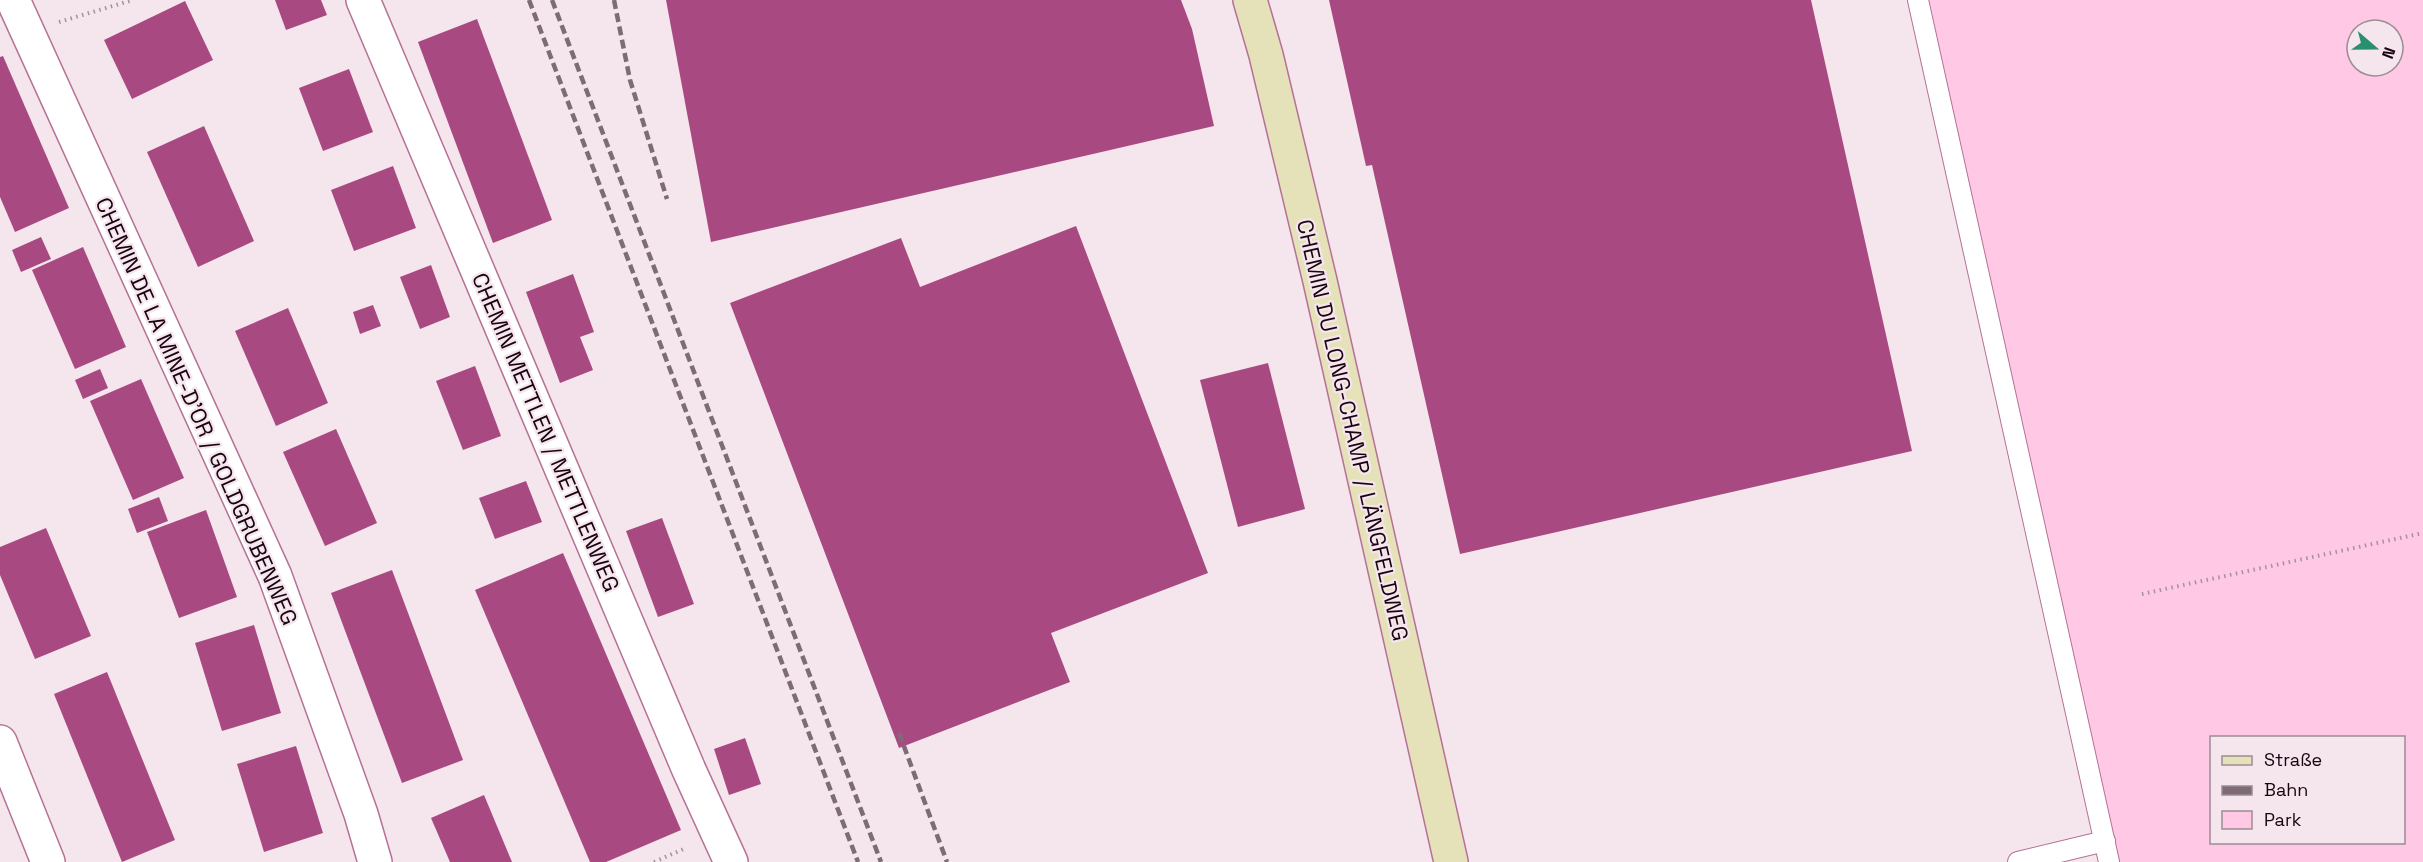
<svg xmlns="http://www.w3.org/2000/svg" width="2423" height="862" viewBox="0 0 2423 862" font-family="'Space Grotesk',sans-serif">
	<rect width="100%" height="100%" fill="#f5e5ed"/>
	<path fill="#ffc8e4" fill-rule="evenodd" d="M 1918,0 L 2423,0 L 2423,862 L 2109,862 ZM 2357,30 L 2393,30 L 2393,66 L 2357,66 ZM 2212,738 L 2404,738 L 2404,842 L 2212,842 Z"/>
	<g fill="#a94982">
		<path d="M 275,0 L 321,0 L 327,15 L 286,30 Z"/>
		<path d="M 666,0 L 1181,0 L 1192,29 L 1214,126 L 711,242 Z"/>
		<path d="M 1329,0 L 1811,0 L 1912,451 L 1460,554 L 1372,165 L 1366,166 Z"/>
		<path d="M 185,1 L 213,60 L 132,99 L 104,40 Z"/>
		<path d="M 477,19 L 552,220 L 493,243 L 418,42 Z"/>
		<path d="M 3,56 L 69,208 L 15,232 L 0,197 L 0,57 Z"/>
		<path d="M 349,69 L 373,132 L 323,151 L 299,88 Z"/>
		<path d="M 204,126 L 254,241 L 198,267 L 147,152 Z"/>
		<path d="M 393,166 L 416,228 L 354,251 L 331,190 Z"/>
		<path d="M 1076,226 L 1208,573 L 1051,633 L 1070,682 L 899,748 L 730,303 L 901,238 L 920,287 Z"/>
		<path d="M 41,237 L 51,259 L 21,272 L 12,250 Z"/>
		<path d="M 83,247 L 126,347 L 75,369 L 32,270 Z"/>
		<path d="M 431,265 L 450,317 L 420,329 L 400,277 Z"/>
		<path d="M 573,274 L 594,332 L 580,337 L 593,370 L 560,383 L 526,292 Z"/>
		<path d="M 373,305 L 381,326 L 360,334 L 353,312 Z"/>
		<path d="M 288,308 L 328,403 L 276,426 L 235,331 Z"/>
		<path d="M 1268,363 L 1305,509 L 1238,527 L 1200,380 Z"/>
		<path d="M 475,366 L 501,436 L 463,450 L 436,381 Z"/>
		<path d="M 100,369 L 108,388 L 83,399 L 75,380 Z"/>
		<path d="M 141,379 L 184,478 L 133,500 L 90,401 Z"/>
		<path d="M 336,429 L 377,523 L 325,546 L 283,452 Z"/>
		<path d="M 526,481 L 542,522 L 495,539 L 479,498 Z"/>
		<path d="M 159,497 L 168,521 L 137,533 L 128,509 Z"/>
		<path d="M 206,510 L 237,597 L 179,618 L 147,532 Z"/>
		<path d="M 662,518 L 694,604 L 658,617 L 626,531 Z"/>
		<path d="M 46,528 L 91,636 L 35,659 L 0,575 L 0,547 Z"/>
		<path d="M 563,553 L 681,830 L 606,862 L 590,862 L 475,590 Z"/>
		<path d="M 392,570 L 463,760 L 402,783 L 331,593 Z"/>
		<path d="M 254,625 L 281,713 L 222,731 L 195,643 Z"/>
		<path d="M 107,672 L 175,840 L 122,862 L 54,694 Z"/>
		<path d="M 745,738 L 761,784 L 729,795 L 714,749 Z"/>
		<path d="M 296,746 L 323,833 L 264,852 L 237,764 Z"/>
		<path d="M 484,795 L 512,862 L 450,862 L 431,818 Z"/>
	</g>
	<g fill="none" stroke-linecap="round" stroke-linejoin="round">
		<g stroke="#b67197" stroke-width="22">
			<g id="service">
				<path d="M 1918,0 L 2109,862"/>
				<path d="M 2018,862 L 2105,841"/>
			</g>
		</g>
		<g stroke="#b67197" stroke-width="36">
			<g id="minor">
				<path d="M 13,0 L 275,576 L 361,814 L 375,862"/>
				<path d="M 363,0 L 689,770 L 731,862"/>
				<path d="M 0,742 L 48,862"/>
			</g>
		</g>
		<g stroke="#b67197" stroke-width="36">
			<path id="secondary" d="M 1250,0 L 1266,55 L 1320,281 L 1451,862"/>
		</g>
		<g stroke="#a5929c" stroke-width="4" stroke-dasharray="1.5 4.5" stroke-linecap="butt">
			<path d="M 59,22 L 133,0"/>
			<path d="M 2142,594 L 2423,533"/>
			<path d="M 654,862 L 686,848"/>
		</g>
		<use href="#service" stroke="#fff" stroke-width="20"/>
		<use href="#minor" stroke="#fff" stroke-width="33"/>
		<use href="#secondary" stroke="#e5e2ba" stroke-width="33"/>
		<g stroke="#7f6b76" stroke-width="4.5" stroke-dasharray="9 4.5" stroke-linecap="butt">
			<path d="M 529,0 L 858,862"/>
			<path d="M 552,0 L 881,862"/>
			<path d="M 614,0 L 630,80 L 667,199"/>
			<path d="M 899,733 L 947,862"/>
		</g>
	</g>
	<g text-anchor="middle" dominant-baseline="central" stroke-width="4.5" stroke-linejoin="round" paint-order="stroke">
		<g font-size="22" fill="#1a0311" stroke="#f5e5ed">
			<text transform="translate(197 411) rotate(66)">CHEMIN DE LA MINE-D'OR / GOLDGRUBENWEG</text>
			<text transform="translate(1353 430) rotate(77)">CHEMIN DU LONG-CHAMP / LÄNGFELDWEG</text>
			<text transform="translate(546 432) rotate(67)">CHEMIN METTLEN / METTLENWEG</text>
		</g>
	</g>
	<rect x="2210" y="736" width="195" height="108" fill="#f5e5ed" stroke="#9d8b95" stroke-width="1.5"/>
	<rect x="2222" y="756" width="30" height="9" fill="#e5e2ba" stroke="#9d8b95" stroke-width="1.5"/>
	<text x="2264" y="766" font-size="18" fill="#1a0311">Straße</text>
	<rect x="2222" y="786" width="30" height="9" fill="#7f6b76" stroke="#9d8b95" stroke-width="1.5"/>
	<text x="2264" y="796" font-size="18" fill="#1a0311">Bahn</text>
	<rect x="2222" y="811" width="30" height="18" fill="#ffc8e4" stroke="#9d8b95" stroke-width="1.5"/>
	<text x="2264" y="826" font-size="18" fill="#1a0311">Park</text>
	<g transform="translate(2375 48) rotate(110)"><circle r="28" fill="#f5e5ed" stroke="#9d8b95" stroke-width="1.5"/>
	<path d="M0-4.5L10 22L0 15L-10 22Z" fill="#28906e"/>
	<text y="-9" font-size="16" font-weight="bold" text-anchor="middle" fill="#1a0311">N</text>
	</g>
</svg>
